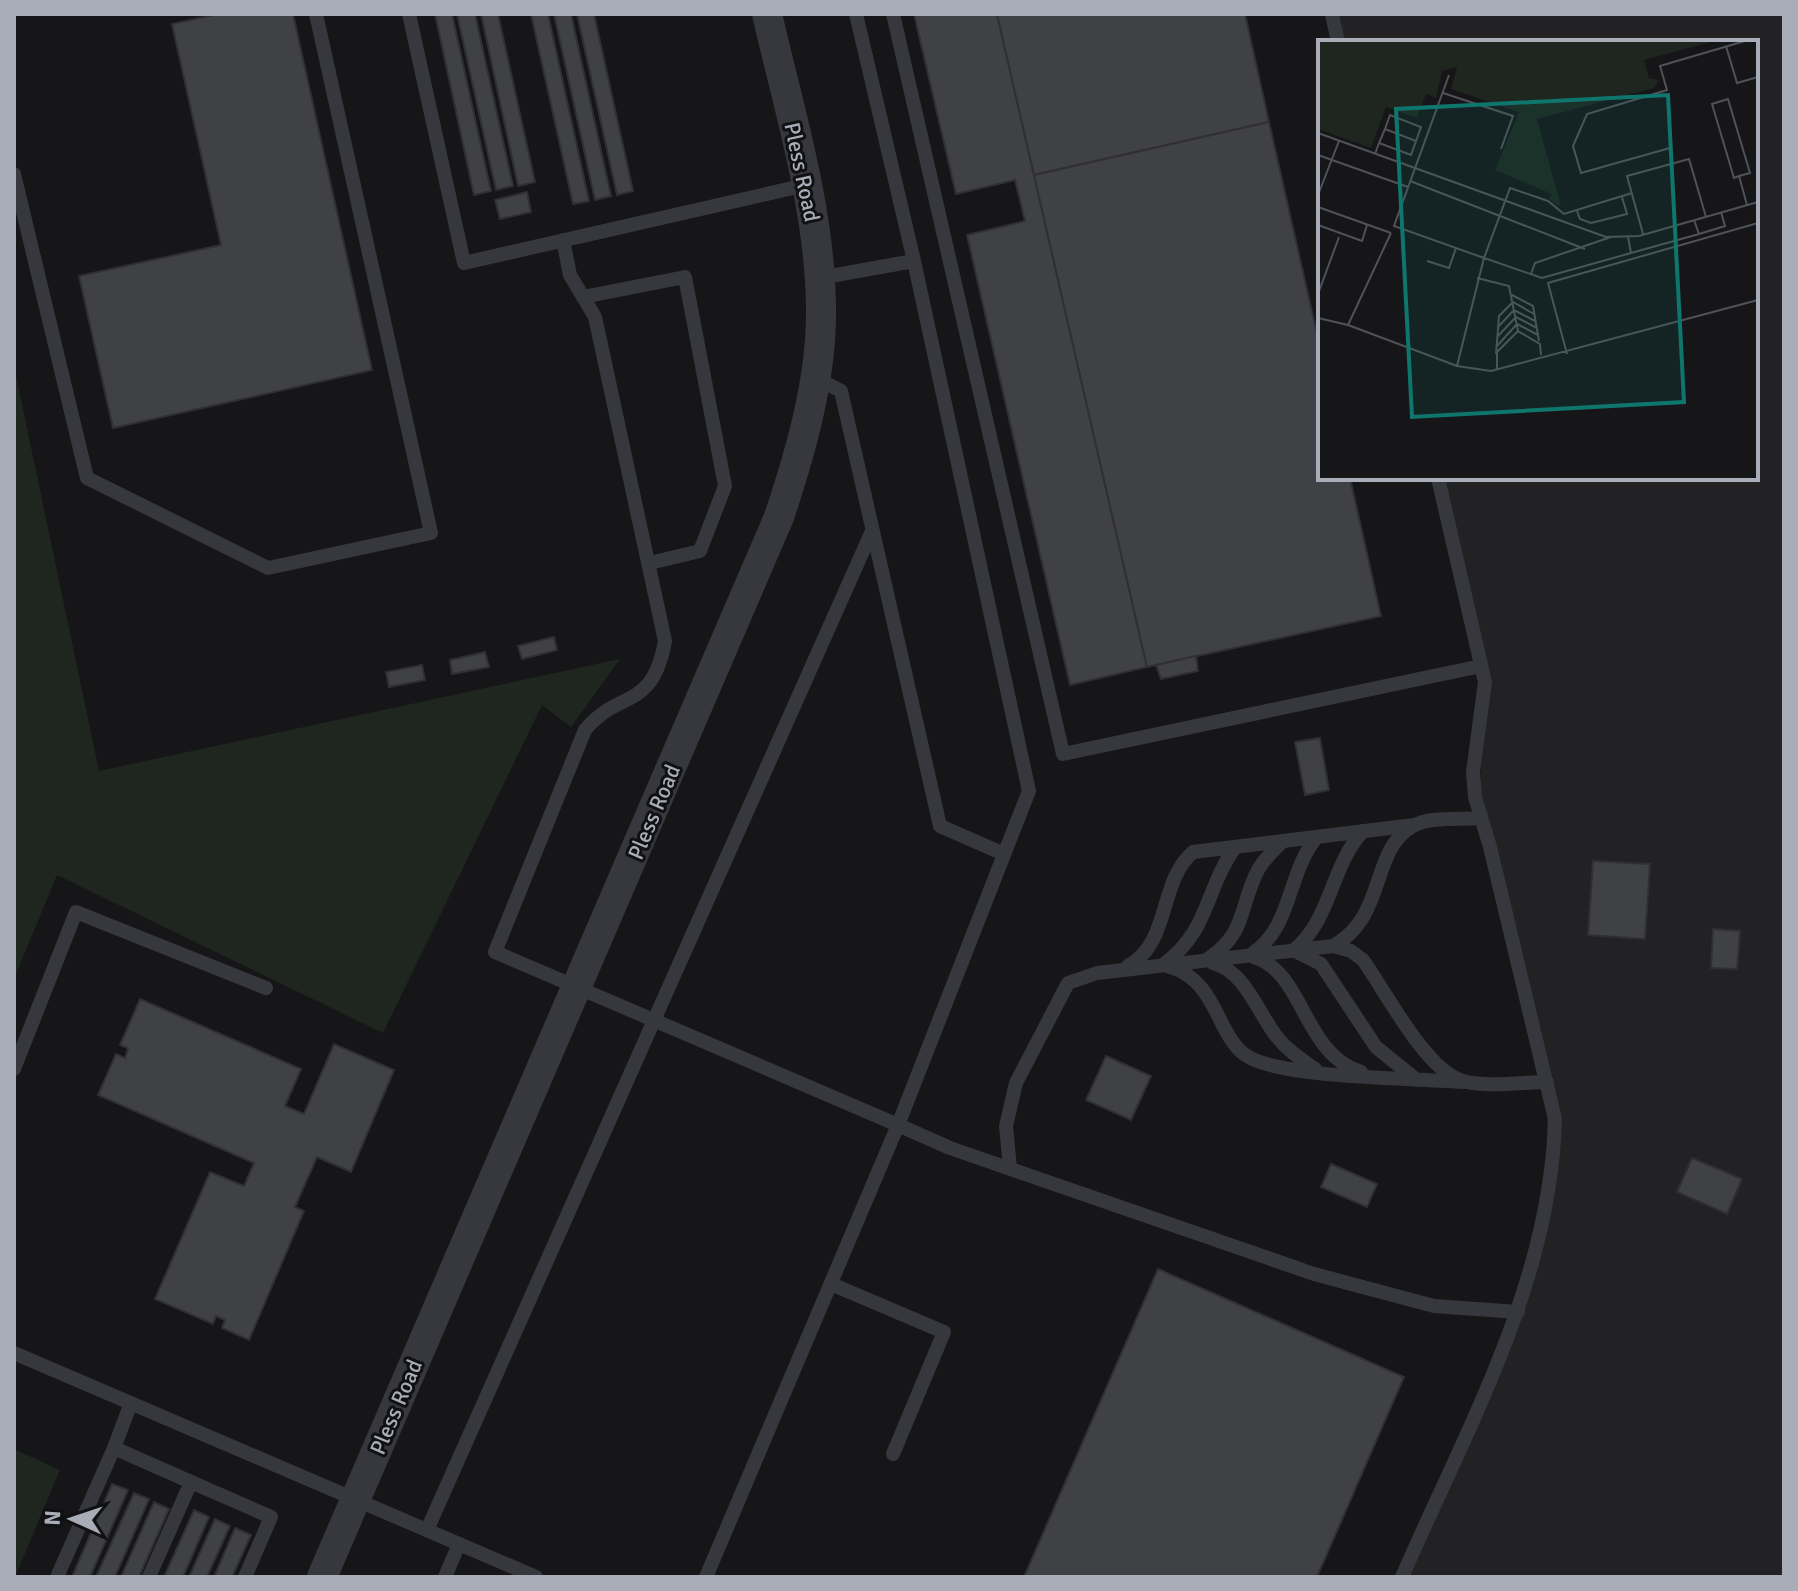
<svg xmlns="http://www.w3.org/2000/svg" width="1798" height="1591" viewBox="0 0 1798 1591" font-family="Signika,sans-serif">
	<rect width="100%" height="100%" fill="#161618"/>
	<path fill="#222225" d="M 1332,14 L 1784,14 L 1784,1577 L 1402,1577 L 1518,1312 L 1548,1198 L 1547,1082 L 1481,818 L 1481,666 L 1438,478 L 1756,478 L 1756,42 L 1338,42 Z"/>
	<g fill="#1e261f">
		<path d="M 14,366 L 99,771 L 620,659 L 571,727 L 542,705 L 383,1033 L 57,875 L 14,979 Z"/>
		<path d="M 14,1449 L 60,1470 L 15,1577 L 14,1577 Z"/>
	</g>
	<g fill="#404145" stroke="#303034" stroke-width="2">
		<path d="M 218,14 L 293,14 L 372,370 L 113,428 L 79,276 L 221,245 L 172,24 Z"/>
		<path d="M 435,14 L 452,14 L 491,191 L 474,195 Z"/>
		<path d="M 457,14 L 475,14 L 513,186 L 496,190 Z"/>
		<path d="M 481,14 L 498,14 L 535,182 L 518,186 Z"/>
		<path d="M 531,14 L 548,14 L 589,201 L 573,204 Z"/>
		<path d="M 554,14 L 571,14 L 611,196 L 595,200 Z"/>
		<path d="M 577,14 L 594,14 L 633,191 L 617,195 Z"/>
		<path d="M 914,14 L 997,14 L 1147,667 L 1070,685 L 967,235 L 1025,221 L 1015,180 L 956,194 Z"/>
		<path d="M 997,14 L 1245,14 L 1269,122 L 1034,175 Z"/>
		<path d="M 1269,122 L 1320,347 L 1320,478 L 1350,478 L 1381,616 L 1147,667 L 1034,175 Z"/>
		<path d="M 527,192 L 531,212 L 500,219 L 495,200 Z"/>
		<path d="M 554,637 L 557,650 L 522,659 L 518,646 Z"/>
		<path d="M 485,652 L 489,667 L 452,674 L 450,660 Z"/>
		<path d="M 1196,656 L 1198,671 L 1161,679 L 1156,665 Z"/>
		<path d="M 422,665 L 425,680 L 389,687 L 386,672 Z"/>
		<path d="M 1320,738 L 1329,790 L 1305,795 L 1295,742 Z"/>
		<path d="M 1593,861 L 1650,864 L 1645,939 L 1588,935 Z"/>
		<path d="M 1713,929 L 1740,931 L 1737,969 L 1711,968 Z"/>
		<path d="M 140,999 L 301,1069 L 285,1106 L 304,1114 L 334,1044 L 394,1070 L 351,1172 L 317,1157 L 295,1207 L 304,1211 L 249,1340 L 222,1328 L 225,1320 L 216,1316 L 213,1324 L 155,1299 L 210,1172 L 244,1186 L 254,1163 L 98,1095 L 116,1054 L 125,1058 L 128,1048 L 120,1045 Z"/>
		<path d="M 1106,1056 L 1151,1076 L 1131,1120 L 1086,1100 Z"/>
		<path d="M 1692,1158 L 1742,1179 L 1727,1214 L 1677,1192 Z"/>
		<path d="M 1331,1164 L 1377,1184 L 1367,1207 L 1321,1187 Z"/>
		<path d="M 1158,1269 L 1404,1377 L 1317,1577 L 1024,1577 Z"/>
		<path d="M 112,1484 L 128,1490 L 90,1577 L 72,1577 Z"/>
		<path d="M 134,1493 L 149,1499 L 115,1577 L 96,1577 Z"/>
		<path d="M 154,1502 L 169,1509 L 139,1577 L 121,1577 Z"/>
		<path d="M 194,1510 L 209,1517 L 183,1577 L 164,1577 Z"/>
		<path d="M 215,1519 L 230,1526 L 207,1577 L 189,1577 Z"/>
		<path d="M 235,1528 L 251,1535 L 232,1577 L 214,1577 Z"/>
	</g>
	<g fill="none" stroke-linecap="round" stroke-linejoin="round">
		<g stroke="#37383d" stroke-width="14">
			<path d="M 409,14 L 464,263 L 806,185"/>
			<path d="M 893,14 L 1063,754 L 1481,666"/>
			<path d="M 1332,14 L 1338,42"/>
			<path d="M 14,174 L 87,478 L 268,568 L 431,533 L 316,14"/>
			<path d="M 563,240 L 570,275 L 595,317 L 665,641 C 652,712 620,688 585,730 L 495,952 L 898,1125 L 1029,791 L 914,261"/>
			<path d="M 819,278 L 914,261 L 856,14"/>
			<path d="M 583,297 L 685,277 L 725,486 L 700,551 L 650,563"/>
			<path d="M 814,377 L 841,391 L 940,826 L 1004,854"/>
			<path d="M 1333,946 L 1351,951 L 1363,960 C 1386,992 1424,1067 1460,1080 C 1479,1088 1525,1082 1547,1082"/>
			<path d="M 1293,951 C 1332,919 1330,867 1363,831"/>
			<path d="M 1297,952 L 1321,964 L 1376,1047 L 1413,1077"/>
			<path d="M 1253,953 C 1293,926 1287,872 1317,837"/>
			<path d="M 1254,957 C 1304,972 1303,1054 1361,1072"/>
			<path d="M 1209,958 C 1247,933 1239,906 1258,870 C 1264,859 1274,850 1283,841"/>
			<path d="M 1213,963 C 1246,972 1257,1012 1277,1037 C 1288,1051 1301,1059 1315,1069"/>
			<path d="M 1163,965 C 1210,930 1204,892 1235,847"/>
			<path d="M 1128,966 C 1171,943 1158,882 1193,852 L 1414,825"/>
			<path d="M 1170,967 C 1216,980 1216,1032 1244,1054 C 1276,1079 1416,1078 1462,1082"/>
			<path d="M 14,1069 L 76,912 L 266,988"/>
			<path d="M 1010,1168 L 1006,1126 L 1016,1083 L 1068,983 L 1097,973 L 1333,946 C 1387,917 1370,849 1413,826 C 1430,816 1462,820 1481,818"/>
			<path d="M 831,1284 L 944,1332 L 893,1454"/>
			<path d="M 14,1353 L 536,1577"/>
			<path d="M 114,1448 L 131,1403"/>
			<path d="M 427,1530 L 872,531"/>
			<path d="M 57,1577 L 114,1448 L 191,1482"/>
			<path d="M 149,1577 L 191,1482 L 271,1517 L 245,1577"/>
			<path d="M 445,1577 L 459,1544"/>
			<path d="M 706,1577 L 898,1125 L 950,1148 L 1314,1274 L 1434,1306 L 1518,1312"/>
			<path d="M 1402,1577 C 1466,1430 1551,1282 1555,1119 L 1490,847 L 1475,797 L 1473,772 L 1485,682 L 1438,478"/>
		</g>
		<path stroke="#37383d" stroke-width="30" d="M 322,1577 L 779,517 C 801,451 822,378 821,308 C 820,208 789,110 767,14"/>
	</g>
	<g text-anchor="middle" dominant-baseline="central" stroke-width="6" stroke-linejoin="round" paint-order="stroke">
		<g font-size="22" fill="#a8adb8" stroke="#111113">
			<text transform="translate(802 172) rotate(78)">Pless Road</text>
			<text transform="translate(654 812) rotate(-67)">Pless Road</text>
			<text transform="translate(396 1407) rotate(-67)">Pless Road</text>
		</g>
	</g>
	<g transform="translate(1318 40)">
		<rect width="440" height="440" fill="#161618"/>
		<path d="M 0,1 L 396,1 L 326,20 L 331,38 L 341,40 L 336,48 L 219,79 L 243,167 L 231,159 L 234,154 L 177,130 L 201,72 L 133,49 L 139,27 L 124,31 L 118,58 L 108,54 L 99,78 L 68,67 L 53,108 L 0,89 Z" fill="#1e261f"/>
		<path fill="none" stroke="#505258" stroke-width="2" d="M 408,6 L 419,43 L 440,37M 131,35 L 76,186 L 166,218 L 139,326M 125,53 L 195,76 L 183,109M 67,89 L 72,75 L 103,87 L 98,101M 0,93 L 288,197 L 321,196 L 440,162M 352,108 L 263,133 L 255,106 L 269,74 L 349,50 L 342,26 L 427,1M 57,114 L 61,103 L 67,89 L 98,101 L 93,115 L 61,103M 0,115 L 90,147M 421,136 L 416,138 L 394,64 L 410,59 L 432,133 L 421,136 L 429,165M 92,141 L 267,209M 0,155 L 21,101M 0,167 L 73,193M 259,171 L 262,179 L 273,183 L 309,174 L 304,157M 0,185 L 44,201 L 49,185M 325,194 L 309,136 L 371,119 L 388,177M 381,194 L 407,186 L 403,172M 310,197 L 313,213 L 381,194 L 376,180M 313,213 L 224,238 L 166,218 L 192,148 L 230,161 L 246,174 L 314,153M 109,221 L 131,228 L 138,208M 213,234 L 217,223 L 293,197M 159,238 L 191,246 L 200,291 L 222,304 L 223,315M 0,254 L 21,197M 194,255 L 215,266 L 221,301M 0,278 L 30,285 L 73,193M 30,285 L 139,326 L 173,331 L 440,260M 180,287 L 196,270 L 217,281M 179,297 L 198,277 L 219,288M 178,307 L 199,284 L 220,295M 178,314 L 181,276 L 195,262 L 216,274M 249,314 L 230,243 L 440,183M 179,329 L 179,312 L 200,291"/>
		<path fill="#0f766e" fill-opacity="0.15" stroke="#0f766e" stroke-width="4" d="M 350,55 L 366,362 L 94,377 L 78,69 Z"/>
		<rect width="440" height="440" fill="none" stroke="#a8adb8" stroke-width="4"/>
	</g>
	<rect width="1798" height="1591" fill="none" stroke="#a8adb8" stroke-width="32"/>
	<g transform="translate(72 1519) rotate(273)" stroke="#111113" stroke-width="6" paint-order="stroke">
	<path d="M0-6L14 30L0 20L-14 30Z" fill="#a8adb8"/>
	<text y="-12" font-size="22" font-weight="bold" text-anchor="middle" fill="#a8adb8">N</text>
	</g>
</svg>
